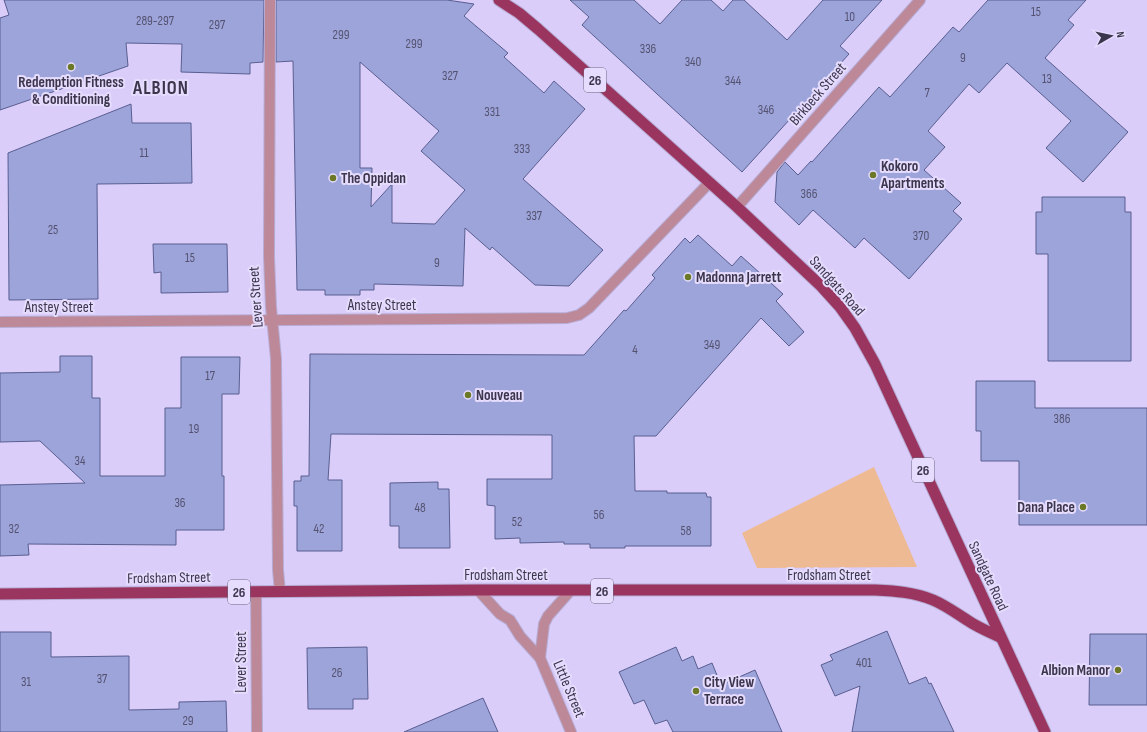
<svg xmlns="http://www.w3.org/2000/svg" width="1147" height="732" viewBox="0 0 1147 732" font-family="'Sofia Sans Condensed',sans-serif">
	<rect width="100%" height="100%" fill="#dacdfa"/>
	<path fill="#eeba93" d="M 874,467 L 917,567 L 757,568 L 742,533 Z"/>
	<g fill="#9da4da" stroke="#595e90" fill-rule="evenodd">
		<path d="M 4,0 L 264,0 L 263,62 L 250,63 L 250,74 L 181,72 L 182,44 L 126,43 L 128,66 L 0,110 L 0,18 L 9,15 Z"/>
		<path d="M 276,0 L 447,0 L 474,4 L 464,16 L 508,53 L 504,57 L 544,93 L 554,81 L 585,109 L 523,179 L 603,250 L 569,286 L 535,285 L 492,247 L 490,250 L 465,228 L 463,286 L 374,284 L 374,290 L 360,290 L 360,295 L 325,295 L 325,290 L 297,290 L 293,61 L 276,62 ZM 360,62 L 439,131 L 421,151 L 465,190 L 435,224 L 392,223 L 392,184 L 371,207 L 372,168 L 360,168 Z"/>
		<path d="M 570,0 L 634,0 L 660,24 L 682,0 L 711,0 L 723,11 L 733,0 L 744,0 L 787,40 L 823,0 L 882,0 L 840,46 L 849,54 L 742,172 L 582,25 L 589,17 Z"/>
		<path d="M 988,0 L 1086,0 L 1068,20 L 1074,25 L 1045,58 L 1128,132 L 1083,182 L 1046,148 L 1071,121 L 1007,63 L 979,93 L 969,84 L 928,131 L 945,147 L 924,170 L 961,203 L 953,211 L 962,219 L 909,279 L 864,238 L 855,248 L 813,210 L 799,225 L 775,202 L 777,172 L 785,162 L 798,175 L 811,161 L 812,162 L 879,87 L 890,97 L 953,27 L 959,32 Z"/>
		<path d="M 131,104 L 132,123 L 191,123 L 192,183 L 97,184 L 98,299 L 9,300 L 8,153 Z"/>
		<path d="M 1042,197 L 1125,197 L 1125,212 L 1131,212 L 1131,361 L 1048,361 L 1048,254 L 1036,254 L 1036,212 L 1042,212 Z"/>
		<path d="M 698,235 L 732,266 L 741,256 L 783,294 L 776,301 L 804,332 L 789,346 L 761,318 L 656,436 L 634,436 L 635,491 L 667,491 L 667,493 L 706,493 L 707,497 L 711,497 L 711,546 L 625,546 L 625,548 L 590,548 L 590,544 L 564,544 L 564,542 L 520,543 L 520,538 L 495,539 L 495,506 L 487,505 L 487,479 L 552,479 L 552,435 L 331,434 L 328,480 L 342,480 L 342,551 L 297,551 L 297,506 L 294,506 L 294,481 L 301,481 L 301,476 L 309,476 L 310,354 L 584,355 L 624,310 L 626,311 L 655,278 L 652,275 L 685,238 L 690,243 Z"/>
		<path d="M 153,244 L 227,244 L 228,292 L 161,293 L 161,272 L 154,273 Z"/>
		<path d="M 60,356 L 92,356 L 92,398 L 100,398 L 100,476 L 165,476 L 165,408 L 181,408 L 181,357 L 240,357 L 239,394 L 222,394 L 222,476 L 224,476 L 224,530 L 176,530 L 176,545 L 28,544 L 29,555 L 0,556 L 0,485 L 85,483 L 40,441 L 0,442 L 0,373 L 60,372 Z"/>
		<path d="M 976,381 L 1035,381 L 1035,408 L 1147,408 L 1147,525 L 1019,525 L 1019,461 L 981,461 L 981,431 L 976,431 Z"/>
		<path d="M 438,482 L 438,489 L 449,489 L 450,548 L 399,548 L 399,526 L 390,526 L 390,483 Z"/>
		<path d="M 887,631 L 909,684 L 926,677 L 929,684 L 931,683 L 954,732 L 852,732 L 860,686 L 835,696 L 821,665 L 833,660 L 830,655 Z"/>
		<path d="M 0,632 L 51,632 L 51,657 L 129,656 L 129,710 L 179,709 L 179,702 L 226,701 L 227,732 L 0,732 Z"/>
		<path d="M 1090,634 L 1147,634 L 1147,705 L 1089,705 Z"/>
		<path d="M 367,647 L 368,699 L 353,699 L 353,709 L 308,709 L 307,648 Z"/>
		<path d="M 676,647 L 682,661 L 693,656 L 698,669 L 712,663 L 721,685 L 755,670 L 782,732 L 673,732 L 667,720 L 655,724 L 644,700 L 634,704 L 619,672 Z"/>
		<path d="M 483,698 L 498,732 L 404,732 Z"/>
	</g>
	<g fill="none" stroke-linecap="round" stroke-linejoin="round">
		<g stroke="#b7acd4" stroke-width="12">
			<g id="minor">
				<path d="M 270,0 L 269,257 L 271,307 L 276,359 L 278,570 L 280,592"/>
				<path d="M 737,207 L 920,0"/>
				<path d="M 0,322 L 567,318 L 579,315 L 589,308 L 709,183"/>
				<path d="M 478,590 L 500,614 L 510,620 L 520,636 L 540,658 L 571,732"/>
				<path d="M 256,592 L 257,732"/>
				<path d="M 540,658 L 544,624 L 548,616 L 571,590"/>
			</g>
		</g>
		<g stroke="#b7acd4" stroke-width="13">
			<g id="trunk">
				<path d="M 499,0 L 519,13 L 538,29 L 737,207 L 821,286 L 840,307 L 855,328 L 875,364 L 1045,732"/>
				<path d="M 0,594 L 478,590 L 875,590 C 894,591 914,592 933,600 C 945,605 956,613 967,620 C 977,627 989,632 1000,637"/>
			</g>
		</g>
		<use href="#minor" stroke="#bd8999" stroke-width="10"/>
		<use href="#trunk" stroke="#9a355f" stroke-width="11"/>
	</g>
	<g fill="#6b7926" stroke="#e5dcfe" stroke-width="1.5">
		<circle cx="71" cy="67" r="4"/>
		<circle cx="873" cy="175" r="4"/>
		<circle cx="333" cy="178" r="4"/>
		<circle cx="688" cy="277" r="4"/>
		<circle cx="468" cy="395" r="4"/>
		<circle cx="1083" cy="507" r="4"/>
		<circle cx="1118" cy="670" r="4"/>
		<circle cx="696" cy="691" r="4"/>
	</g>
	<g text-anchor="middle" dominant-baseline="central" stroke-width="4" stroke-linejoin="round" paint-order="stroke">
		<g font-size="13" fill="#545270">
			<text x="1036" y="12">15</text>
			<text x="850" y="17">10</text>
			<text x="155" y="21">289-297</text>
			<text x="217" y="25">297</text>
			<text x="341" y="35">299</text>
			<text x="414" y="44">299</text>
			<text x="648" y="49">336</text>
			<text x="963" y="58">9</text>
			<text x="693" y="62">340</text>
			<text x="450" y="76">327</text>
			<text x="1047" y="79">13</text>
			<text x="733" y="81">344</text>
			<text x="927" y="93">7</text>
			<text x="766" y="110">346</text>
			<text x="492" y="112">331</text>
			<text x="522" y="149">333</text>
			<text x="144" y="153">11</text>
			<text x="809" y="194">366</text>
			<text x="534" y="216">337</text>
			<text x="53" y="230">25</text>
			<text x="921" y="236">370</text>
			<text x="190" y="258">15</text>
			<text x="437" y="263">9</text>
			<text x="712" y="345">349</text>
			<text x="635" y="350">4</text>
			<text x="210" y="376">17</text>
			<text x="1062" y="419">386</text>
			<text x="194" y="429">19</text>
			<text x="80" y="461">34</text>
			<text x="180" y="503">36</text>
			<text x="420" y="508">48</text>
			<text x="599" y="515">56</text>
			<text x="517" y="522">52</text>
			<text x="14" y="529">32</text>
			<text x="319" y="529">42</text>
			<text x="686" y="531">58</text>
			<text x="864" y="663">401</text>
			<text x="337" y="673">26</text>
			<text x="102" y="679">37</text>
			<text x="26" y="682">31</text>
			<text x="188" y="721">29</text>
		</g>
		<g fill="#e5dcfe" stroke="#6f6881" stroke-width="1">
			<rect x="584" y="68" width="22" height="24" rx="3"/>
			<rect x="912" y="458" width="22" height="24" rx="3"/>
			<rect x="591" y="579" width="22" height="24" rx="3"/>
			<rect x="228" y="580" width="22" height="24" rx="3"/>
		</g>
		<g font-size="14" font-weight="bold" fill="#3c364c">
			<text x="595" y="80">26</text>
			<text x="923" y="470">26</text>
			<text x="602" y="591">26</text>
			<text x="239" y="592">26</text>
		</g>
		<g font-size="15" font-weight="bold" fill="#3c364c" stroke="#e5dcfe" text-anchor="start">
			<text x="71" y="82" text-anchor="middle">Redemption Fitness<tspan x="71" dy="17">&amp; Conditioning</tspan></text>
			<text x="881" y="166">Kokoro<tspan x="881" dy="17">Apartments</tspan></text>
			<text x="341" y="178">The Oppidan</text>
			<text x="696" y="277">Madonna Jarrett</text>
			<text x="476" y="395">Nouveau</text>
			<text x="1075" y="507" text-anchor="end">Dana Place</text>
			<text x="1110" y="670" text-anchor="end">Albion Manor</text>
			<text x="704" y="682">City View<tspan x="704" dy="17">Terrace</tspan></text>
		</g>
		<g font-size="15" fill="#3c364c" stroke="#e5dcfe">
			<text transform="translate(818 94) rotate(-49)">Birkbeck Street</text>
			<text transform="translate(837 286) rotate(48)">Sandgate Road</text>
			<text transform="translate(256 297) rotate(-94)">Lever Street</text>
			<text x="382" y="305">Anstey Street</text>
			<text x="59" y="307">Anstey Street</text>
			<text x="506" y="575">Frodsham Street</text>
			<text x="829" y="575">Frodsham Street</text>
			<text transform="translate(988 576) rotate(65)">Sandgate Road</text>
			<text transform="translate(169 578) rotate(-1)">Frodsham Street</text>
			<text transform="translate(241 662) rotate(-90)">Lever Street</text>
			<text transform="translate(569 689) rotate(67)">Little Street</text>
		</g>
		<g font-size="19" font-weight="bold" letter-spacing="1" fill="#3c364c" stroke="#e5dcfe">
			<text x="161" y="88">ALBION</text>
		</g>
	</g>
	<g transform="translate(1111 36) rotate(81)" stroke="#e5dcfe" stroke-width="3" paint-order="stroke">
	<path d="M0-3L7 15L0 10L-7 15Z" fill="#3c364c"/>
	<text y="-6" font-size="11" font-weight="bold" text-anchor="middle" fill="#3c364c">N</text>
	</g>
</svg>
